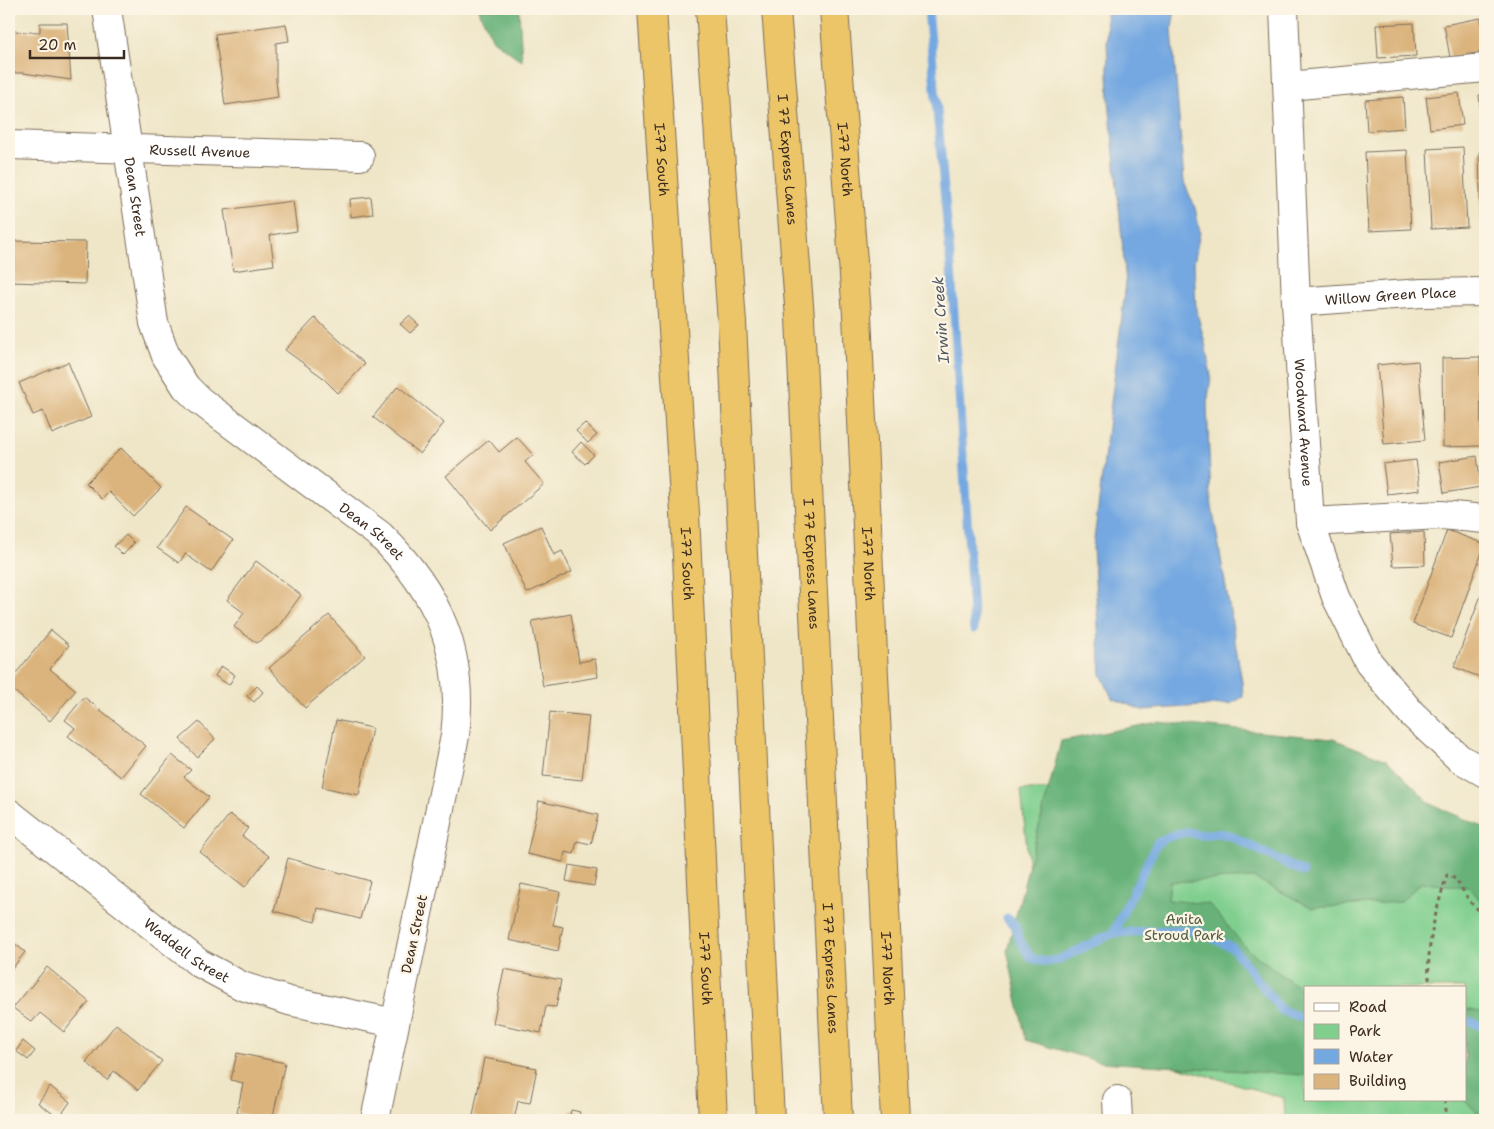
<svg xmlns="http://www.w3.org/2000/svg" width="1494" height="1129" viewBox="0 0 1494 1129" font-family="'Shantell Sans',sans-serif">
	<rect width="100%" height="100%" fill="#fcf5e5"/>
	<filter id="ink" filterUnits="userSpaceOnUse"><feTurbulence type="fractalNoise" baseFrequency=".02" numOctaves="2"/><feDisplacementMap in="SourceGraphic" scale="10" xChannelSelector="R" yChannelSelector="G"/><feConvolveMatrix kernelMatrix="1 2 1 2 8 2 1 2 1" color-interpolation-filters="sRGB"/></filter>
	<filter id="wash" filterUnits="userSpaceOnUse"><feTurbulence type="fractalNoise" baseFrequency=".0096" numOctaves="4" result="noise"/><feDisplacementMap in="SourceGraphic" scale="20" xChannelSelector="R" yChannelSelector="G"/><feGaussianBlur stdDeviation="1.12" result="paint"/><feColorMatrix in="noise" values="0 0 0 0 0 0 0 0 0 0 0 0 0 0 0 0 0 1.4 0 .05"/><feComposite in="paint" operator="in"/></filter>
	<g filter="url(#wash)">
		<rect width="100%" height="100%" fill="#efe6c8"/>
		<path fill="#80cf8f" stroke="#5e7c56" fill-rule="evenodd" d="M 1021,790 L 1330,790 L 1485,879 L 1485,1120 L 1285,1120 L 1284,1098 L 1045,1028 ZM 1305,988 L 1465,988 L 1465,1100 L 1305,1100 Z"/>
		<g fill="#68b27a" stroke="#526e4c">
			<path d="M 478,9 L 519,9 L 522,61 L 493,40 Z"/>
			<path d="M 1158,722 L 1333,739 L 1387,760 L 1431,804 L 1485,828 L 1485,906 L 1469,887 L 1421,883 L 1400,902 L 1313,908 L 1254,878 L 1170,882 L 1168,900 L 1209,904 L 1247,949 L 1305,992 L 1305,1075 L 1100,1062 L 1026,1040 L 1007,950 L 1061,741 Z"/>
			<path d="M 1465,1009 L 1485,1013 L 1485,1120 L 1464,1100 L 1465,1100 Z"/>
		</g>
		<path fill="#74a8e1" stroke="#586980" d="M 1106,9 L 1175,9 L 1172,29 L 1184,182 L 1195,208 L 1200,232 L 1194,263 L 1196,309 L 1205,343 L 1211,376 L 1207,405 L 1211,500 L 1242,682 L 1243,697 L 1230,704 L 1142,710 L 1112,698 L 1101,674 L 1093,548 L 1126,283 L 1109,100 Z"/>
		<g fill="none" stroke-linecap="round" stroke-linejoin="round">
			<g stroke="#74a8e1" stroke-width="9">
				<path d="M 928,9 L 951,267 L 974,629"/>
				<path d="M 1007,918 L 1015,925 L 1020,941 L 1031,958 L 1046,962 L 1058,960 L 1113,933 L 1170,930 L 1198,931 L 1233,948 L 1281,1010 L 1305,1019"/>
				<path d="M 1113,933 L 1157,843 L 1170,836 L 1187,832 L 1200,835 L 1217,833 L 1229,835 L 1303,872"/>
				<path d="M 1465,1020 L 1485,1027"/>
			</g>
		</g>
		<g id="blocks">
			<g fill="#dbb47d">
				<path d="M 1481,18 L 1485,52 L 1450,57 L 1444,25 Z"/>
				<path d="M 40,23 L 67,23 L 71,80 L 23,73 L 9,73 L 9,31 L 40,32 Z"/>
				<path d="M 1414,23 L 1416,56 L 1378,58 L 1376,25 Z"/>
				<path d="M 286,24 L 289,41 L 276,43 L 276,82 L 278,97 L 225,105 L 215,34 Z"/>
				<path d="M 1459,93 L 1463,125 L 1430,129 L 1426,97 Z"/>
				<path d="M 1485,94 L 1485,127 L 1482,127 L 1479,95 Z"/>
				<path d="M 1403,97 L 1405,128 L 1367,131 L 1365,100 Z"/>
				<path d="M 1463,147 L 1467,227 L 1431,229 L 1427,149 Z"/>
				<path d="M 1407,150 L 1411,229 L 1369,231 L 1365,152 Z"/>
				<path d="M 1479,152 L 1485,152 L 1485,226 L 1481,226 Z"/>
				<path d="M 371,197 L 373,214 L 351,217 L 350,199 Z"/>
				<path d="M 293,201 L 297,231 L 270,235 L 274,265 L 233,271 L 224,210 Z"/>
				<path d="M 9,241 L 86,242 L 85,284 L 9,282 Z"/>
				<path d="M 409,316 L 419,325 L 410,333 L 400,324 Z"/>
				<path d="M 315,318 L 365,364 L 338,393 L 321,376 L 285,350 Z"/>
				<path d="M 1480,357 L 1481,446 L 1443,447 L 1442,358 Z"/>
				<path d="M 1418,361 L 1425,440 L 1384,444 L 1377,365 Z"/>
				<path d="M 68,362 L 91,417 L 52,434 L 43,411 L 33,415 L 19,383 Z"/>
				<path d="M 398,386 L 444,423 L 420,454 L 373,417 Z"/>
				<path d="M 585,423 L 597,435 L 588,443 L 576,431 Z"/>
				<path d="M 517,437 L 533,455 L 525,462 L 544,484 L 490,530 L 446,476 L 489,440 L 499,452 Z"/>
				<path d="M 581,442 L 594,455 L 585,464 L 572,452 Z"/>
				<path d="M 121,448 L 161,488 L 133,516 L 109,492 L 102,499 L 86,483 Z"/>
				<path d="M 1477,456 L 1481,487 L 1444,493 L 1439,462 Z"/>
				<path d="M 1416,460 L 1420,490 L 1387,494 L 1383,464 Z"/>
				<path d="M 186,507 L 233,540 L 211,572 L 185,554 L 179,563 L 157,548 Z"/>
				<path d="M 541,526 L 554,555 L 562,551 L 572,572 L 527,593 L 504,543 Z"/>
				<path d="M 1447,530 L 1485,544 L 1451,638 L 1413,624 Z"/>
				<path d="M 1424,532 L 1425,565 L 1393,566 L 1390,534 Z"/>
				<path d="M 126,535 L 134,543 L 123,555 L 114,546 Z"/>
				<path d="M 256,561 L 301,595 L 278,627 L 257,643 L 234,627 L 244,613 L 227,600 Z"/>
				<path d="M 1483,590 L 1485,591 L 1485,679 L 1454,667 Z"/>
				<path d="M 571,614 L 579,662 L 595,659 L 598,677 L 543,686 L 532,621 Z"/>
				<path d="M 329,615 L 365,656 L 305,708 L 269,668 Z"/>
				<path d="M 51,630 L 69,645 L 50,669 L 76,690 L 50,721 L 9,687 L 9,682 Z"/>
				<path d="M 221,666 L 235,675 L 229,685 L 215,676 Z"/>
				<path d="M 257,686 L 263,692 L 254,702 L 247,696 Z"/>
				<path d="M 84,697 L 146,746 L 121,777 L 68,736 L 75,728 L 65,720 Z"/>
				<path d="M 550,712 L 589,716 L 582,780 L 543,776 Z"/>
				<path d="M 336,720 L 372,728 L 359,795 L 322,787 Z"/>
				<path d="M 199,722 L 215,739 L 197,757 L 180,739 Z"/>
				<path d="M 172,755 L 191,770 L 184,777 L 209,797 L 184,828 L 141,794 Z"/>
				<path d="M 539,801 L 598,815 L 591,844 L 577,841 L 574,854 L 565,852 L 563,862 L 527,854 Z"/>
				<path d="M 230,814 L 248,828 L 242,836 L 269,856 L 245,887 L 200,852 Z"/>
				<path d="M 288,858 L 370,881 L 360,919 L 318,908 L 315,922 L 274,911 Z"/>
				<path d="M 569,865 L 597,870 L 594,886 L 566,881 Z"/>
				<path d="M 521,884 L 560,892 L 553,925 L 563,927 L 558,951 L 509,940 Z"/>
				<path d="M 9,939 L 25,952 L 9,973 Z"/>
				<path d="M 47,967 L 89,1002 L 64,1032 L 40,1013 L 32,1022 L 13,1008 Z"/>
				<path d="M 504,969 L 561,980 L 556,1007 L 546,1006 L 541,1033 L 493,1023 Z"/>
				<path d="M 116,1024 L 162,1061 L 138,1090 L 114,1071 L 107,1080 L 86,1062 Z"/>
				<path d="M 23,1041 L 35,1051 L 28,1060 L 16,1051 Z"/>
				<path d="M 237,1053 L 285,1063 L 272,1120 L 237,1113 L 243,1083 L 231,1080 Z"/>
				<path d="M 484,1058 L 537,1068 L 530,1103 L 518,1101 L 514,1120 L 494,1120 L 473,1116 Z"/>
				<path d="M 50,1086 L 70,1102 L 59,1118 L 38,1103 Z"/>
				<path d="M 571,1110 L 580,1112 L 578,1120 L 569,1120 Z"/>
			</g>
		</g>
	</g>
	<g filter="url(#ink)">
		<use href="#blocks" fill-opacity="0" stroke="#7a6c5a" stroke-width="1"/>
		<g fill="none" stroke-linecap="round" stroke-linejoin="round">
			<g stroke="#7a6c5a" stroke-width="30">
				<g id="minor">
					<path id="s1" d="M 107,9 L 154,323 L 166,356 L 186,387 L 199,400 L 380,535 C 439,593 465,653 455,736 L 375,1120"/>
					<path id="s2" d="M 1284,9 L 1296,302 L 1310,522 L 1336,597 L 1369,663 L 1412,714 L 1459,758 L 1485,773"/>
					<path d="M 1288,86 L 1485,68"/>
					<path id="s3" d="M 9,145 L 360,156"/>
					<path id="s4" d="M 1296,302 L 1422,293 L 1485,292"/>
					<path d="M 1310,522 L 1441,515 L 1485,519"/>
					<path id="s5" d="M 9,813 L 199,963 L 242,986 L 289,1001 L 395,1023"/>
					<path d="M 1117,1100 L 1118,1120"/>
				</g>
			</g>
			<g stroke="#7a6c5a" stroke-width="30">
				<g id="highway">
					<path id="s6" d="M 652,9 L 685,513 L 713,1120"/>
					<path d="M 710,9 L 732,323 L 770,1120"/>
					<path id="s7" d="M 776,9 L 800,318 L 838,1120"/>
					<path id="s8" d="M 834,9 L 857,315 L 895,1120"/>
				</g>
			</g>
			<g stroke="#7a6c5a" stroke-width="3" stroke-dasharray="4 4" stroke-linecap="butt">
				<path d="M 1430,988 C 1425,947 1435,914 1447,875 L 1456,879 L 1470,902 L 1481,912 L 1485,915"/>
				<path d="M 1445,1100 L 1447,1120"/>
			</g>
			<use href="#minor" stroke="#fff" stroke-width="28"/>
			<use href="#highway" stroke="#ecc569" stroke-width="28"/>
		</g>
	</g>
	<g text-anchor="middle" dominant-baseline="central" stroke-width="4.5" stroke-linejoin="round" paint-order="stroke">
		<g font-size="14" fill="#3b2a1e" stroke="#fcf5e5">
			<text stroke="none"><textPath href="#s3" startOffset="191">Russell Avenue</textPath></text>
			<text stroke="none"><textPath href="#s6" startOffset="151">I-77 South</textPath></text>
			<text stroke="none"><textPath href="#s7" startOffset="151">I 77 Express Lanes</textPath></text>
			<text stroke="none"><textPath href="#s8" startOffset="151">I-77 North</textPath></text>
			<text stroke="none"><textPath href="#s1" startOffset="190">Dean Street</textPath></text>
			<text stroke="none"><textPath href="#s4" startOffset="95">Willow Green Place</textPath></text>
			<text stroke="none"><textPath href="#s2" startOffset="414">Woodward Avenue</textPath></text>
			<text stroke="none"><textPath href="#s1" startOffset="625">Dean Street</textPath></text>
			<text stroke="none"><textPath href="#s6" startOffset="556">I-77 South</textPath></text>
			<text stroke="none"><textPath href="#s7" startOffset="556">I 77 Express Lanes</textPath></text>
			<text stroke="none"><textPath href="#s8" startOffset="556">I-77 North</textPath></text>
			<text transform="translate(414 934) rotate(-78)">Dean Street</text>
			<text stroke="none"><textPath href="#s5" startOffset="225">Waddell Street</textPath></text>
			<text stroke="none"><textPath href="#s6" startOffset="961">I-77 South</textPath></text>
			<text stroke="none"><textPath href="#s7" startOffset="961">I 77 Express Lanes</textPath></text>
			<text stroke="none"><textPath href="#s8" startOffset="961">I-77 North</textPath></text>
		</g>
		<g font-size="14" fill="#505c40" stroke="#fcf5e5">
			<text x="1184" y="919">Anita<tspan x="1184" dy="16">Stroud Park</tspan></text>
		</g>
		<g font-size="15" font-style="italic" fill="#4f5662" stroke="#fcf5e5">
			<text transform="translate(941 320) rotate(-94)">Irwin Creek</text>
		</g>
	</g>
	<rect width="1494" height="1129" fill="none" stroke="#fcf5e5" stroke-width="30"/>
	<rect x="1304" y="986" width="162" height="115" fill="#fcf5e5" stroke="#afa495"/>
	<rect x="1314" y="1003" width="25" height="8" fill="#ffffff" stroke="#afa495"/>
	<text x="1349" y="1012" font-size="15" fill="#3b2a1e">Road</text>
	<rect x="1314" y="1024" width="25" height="15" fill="#80cf8f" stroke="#afa495"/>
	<text x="1349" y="1036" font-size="15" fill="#3b2a1e">Park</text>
	<rect x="1314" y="1049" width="25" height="15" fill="#74a8e1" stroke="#afa495"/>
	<text x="1349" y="1062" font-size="15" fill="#3b2a1e">Water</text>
	<rect x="1314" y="1074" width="25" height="15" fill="#dbb47d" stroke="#afa495"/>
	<text x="1349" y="1086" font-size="15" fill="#3b2a1e">Building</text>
	<path d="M30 50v8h94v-8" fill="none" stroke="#3b2a1e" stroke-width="2.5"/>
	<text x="38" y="50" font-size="15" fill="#3b2a1e" stroke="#fcf5e5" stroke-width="4" paint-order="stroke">20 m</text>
</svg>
